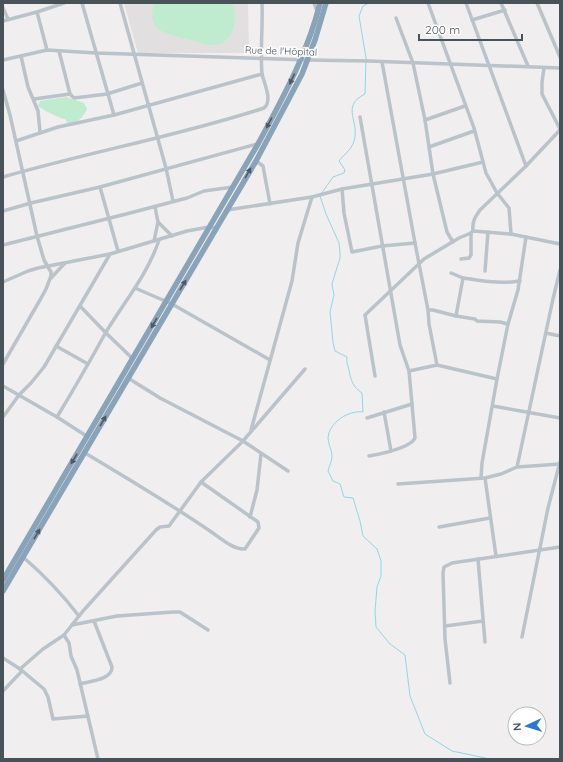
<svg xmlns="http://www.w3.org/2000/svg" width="563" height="762" viewBox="0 0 563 762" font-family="Quicksand,sans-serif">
	<rect width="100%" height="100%" fill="#f0eeee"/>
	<path fill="#e1dfdf" d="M 124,3 L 248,3 L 249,53 L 138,53 Z"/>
	<g fill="#bfebce">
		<path d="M 154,3 L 230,3 C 240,12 234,34 225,41 C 220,45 215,45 209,45 C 200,42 191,40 182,38 C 161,32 147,29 154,3 Z"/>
		<path d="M 66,97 L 84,103 L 87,109 C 83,118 77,123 68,124 L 65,119 C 61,119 41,109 38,106 L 40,101 Z"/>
	</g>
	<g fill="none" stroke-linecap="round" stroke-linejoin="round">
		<g stroke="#90d7e4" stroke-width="1">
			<path d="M 321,194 L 333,177 L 344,173 L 345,170 L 339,161 C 343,155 350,151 353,144 C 362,122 339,107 365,94 L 366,58 L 359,16 L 363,6 L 369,3"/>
			<path d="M 320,196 L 326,214 L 339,243 L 340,252 L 340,258 L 332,284 L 334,295 L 330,312 L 333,342 L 335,351 L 347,357 C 346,362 348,366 349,370 C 351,381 353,387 362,393 L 363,412 C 349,410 329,422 328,438 C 328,444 332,450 332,456 C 332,461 329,467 328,471 L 333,481 L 340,484 L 344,497 L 353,498 L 360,521 L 363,536 L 377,549 L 381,561 L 381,576 L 377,587 L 375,611 L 376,627 L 390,644 L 405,655 L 410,696 L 425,734 L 452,751 L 490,759"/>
		</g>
		<g stroke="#bac3c9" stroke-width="3.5">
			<path d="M 82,3 L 114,115"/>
			<path d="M 120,3 L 166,168 L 173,201"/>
			<path d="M 314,3 L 317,11"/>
			<path d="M 428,3 L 474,128 L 486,173 L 497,193 L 509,208 L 511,234"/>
			<path d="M 466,3 L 526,166"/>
			<path d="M 501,3 L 528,66"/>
			<path d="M 537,3 L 560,57"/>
			<path d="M 3,8 L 8,19"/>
			<path d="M 37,12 L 47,50"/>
			<path d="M 396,18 L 413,63 L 425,120 L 433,174 L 447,232 L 453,242"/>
			<path d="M 472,20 L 505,10"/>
			<path d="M 3,21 L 37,12 L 64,3"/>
			<path d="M 59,51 L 70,94"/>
			<path d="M 21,56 L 28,87 L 38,111 L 40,132"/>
			<path d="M 3,60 L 47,50 L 96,53 L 308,60 L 368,61 L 560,68"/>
			<path d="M 382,62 L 415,243 L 428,310 L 429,324 L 437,365"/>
			<path d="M 544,68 L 542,82 L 542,94 L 560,129"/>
			<path d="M 3,90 L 10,115 L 37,236 L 44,260 L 51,272 L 51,276 L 46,289 L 40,300 L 3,364"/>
			<path d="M 34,99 L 70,94 L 74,98 L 107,94 L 142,83"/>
			<path d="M 360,117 L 400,345 L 409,371 L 415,438 C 410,448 380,454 369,456"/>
			<path d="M 425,120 L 465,106"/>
			<path d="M 16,141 L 58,127 L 114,115 L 262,74 C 260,50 263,27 262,3"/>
			<path d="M 429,147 L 474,131"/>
			<path d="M 256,161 L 263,166 L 270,204"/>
			<path d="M 3,177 C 89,152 178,136 264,108 C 273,101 264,83 262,74"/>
			<path d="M 100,187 L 118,251"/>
			<path d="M 342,189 L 344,213 L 352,252 L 382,246 L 415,243"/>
			<path d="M 227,210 L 312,197 L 342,189 L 433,174 L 483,162"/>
			<path d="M 3,211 L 31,203 L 100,187 L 257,144"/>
			<path d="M 158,222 L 172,236"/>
			<path d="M 473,231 L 511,234 L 560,244"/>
			<path d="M 154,241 L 158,222 L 155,207"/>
			<path d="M 3,245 L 130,213 L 187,198 L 204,191 L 233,187"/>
			<path d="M 461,259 L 469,258 L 471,255 L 471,233"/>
			<path d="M 485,271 L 488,232"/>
			<path d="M 451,273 L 463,278 L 456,316"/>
			<path d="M 51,278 L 65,263"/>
			<path d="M 463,278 C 482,281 501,284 520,281"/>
			<path d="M 3,282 L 28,271 L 38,268 L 110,254 L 187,231 L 209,227 L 215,228"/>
			<path d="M 135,288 L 172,304 L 270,360"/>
			<path d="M 80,306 L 106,333 L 133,359"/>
			<path d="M 428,310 L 433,310 L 456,316 L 475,319 L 477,321 L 500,322 L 508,324"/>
			<path d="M 546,333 L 560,336"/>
			<path d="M 56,346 L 88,364"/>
			<path d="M 409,371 L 437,365 L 497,379"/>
			<path d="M 375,376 L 365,315 L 424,259 L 459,238 L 471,233 L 473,231 C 472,222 475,217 480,210 L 526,166 L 560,130"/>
			<path d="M 128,378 L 160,398 L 243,441 L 288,471"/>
			<path d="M 3,386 L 57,417 L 88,437"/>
			<path d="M 493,406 L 560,418"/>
			<path d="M 384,412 L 391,451"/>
			<path d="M 3,417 L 19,395 L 31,383 L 44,367 L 110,254"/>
			<path d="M 57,417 C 74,389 90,361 106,332 C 124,302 148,274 159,240"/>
			<path d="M 367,418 L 412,404"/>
			<path d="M 251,430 L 292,281 L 298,243 L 312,197"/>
			<path d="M 85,453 C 127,478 169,503 210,531 C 219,537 233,550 245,549 L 259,528 L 258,522 L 201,482"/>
			<path d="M 517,467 L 553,299 L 560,270"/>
			<path d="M 481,478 L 482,463 L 497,379 L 508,324 L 518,290 L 526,237"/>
			<path d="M 485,478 L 496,556"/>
			<path d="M 398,484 L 485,478 L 501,474 L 517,467 L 560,464"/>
			<path d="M 250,517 L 257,490 L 261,454"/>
			<path d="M 439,527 L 490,518"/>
			<path d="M 23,557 C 44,575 62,594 79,616"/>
			<path d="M 478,559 L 485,642"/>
			<path d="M 72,625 L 117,616 L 173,612 L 180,612 L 208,630"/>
			<path d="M 445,626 L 483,621"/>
			<path d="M 64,635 L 69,643 L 71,656 L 77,670 L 98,759"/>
			<path d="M 522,637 L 548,508 L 560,462"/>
			<path d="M 3,658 L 20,669 L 43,649 L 64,635 L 83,611 L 156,530 L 160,527 L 169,526 L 201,482 L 243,441 L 305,369"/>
			<path d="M 20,669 L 44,689 L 48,697 L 53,719 L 88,716"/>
			<path d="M 450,683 L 445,639 L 443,573 L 444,567 L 452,563 L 560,547"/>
			<path d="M 80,684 C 90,681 112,680 112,667 L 94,621"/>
			<path d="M 3,691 L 22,671"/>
		</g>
		<g stroke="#89a3b9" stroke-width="5.5">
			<path d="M 3,580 L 258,144 C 282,99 308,53 320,3"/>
			<path d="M 3,591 L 256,161 L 302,74 L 315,40 L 326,3"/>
		</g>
	</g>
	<defs><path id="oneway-solid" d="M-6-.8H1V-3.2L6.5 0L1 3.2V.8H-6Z"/></defs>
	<g fill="#4e5a63">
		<use href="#oneway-solid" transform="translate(292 79) rotate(115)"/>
		<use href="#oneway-solid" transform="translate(269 123) rotate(118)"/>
		<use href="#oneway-solid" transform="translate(248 173) rotate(-60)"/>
		<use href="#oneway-solid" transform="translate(183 285) rotate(-59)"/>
		<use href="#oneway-solid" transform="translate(154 323) rotate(120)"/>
		<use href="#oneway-solid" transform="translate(103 421) rotate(-60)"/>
		<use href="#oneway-solid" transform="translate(74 459) rotate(121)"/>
		<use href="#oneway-solid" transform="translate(37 534) rotate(-60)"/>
	</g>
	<g text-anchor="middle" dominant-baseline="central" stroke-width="3.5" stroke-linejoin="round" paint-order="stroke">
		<g font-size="10" fill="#485259" stroke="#fff">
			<text transform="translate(281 51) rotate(2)">Rue de l'Hôpital</text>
		</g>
	</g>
	<rect width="563" height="762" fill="none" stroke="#485259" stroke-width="8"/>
	<g transform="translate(527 726) rotate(266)"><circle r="19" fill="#ffffff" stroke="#b6babd"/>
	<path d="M0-3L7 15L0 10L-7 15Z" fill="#287ad0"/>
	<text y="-6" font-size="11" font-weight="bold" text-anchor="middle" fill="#485259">N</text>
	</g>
	<path d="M419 34v6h103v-6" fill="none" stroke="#485259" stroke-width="2"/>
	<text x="425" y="34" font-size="12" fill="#485259" stroke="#ffffff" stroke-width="3" paint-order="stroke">200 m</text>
</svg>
